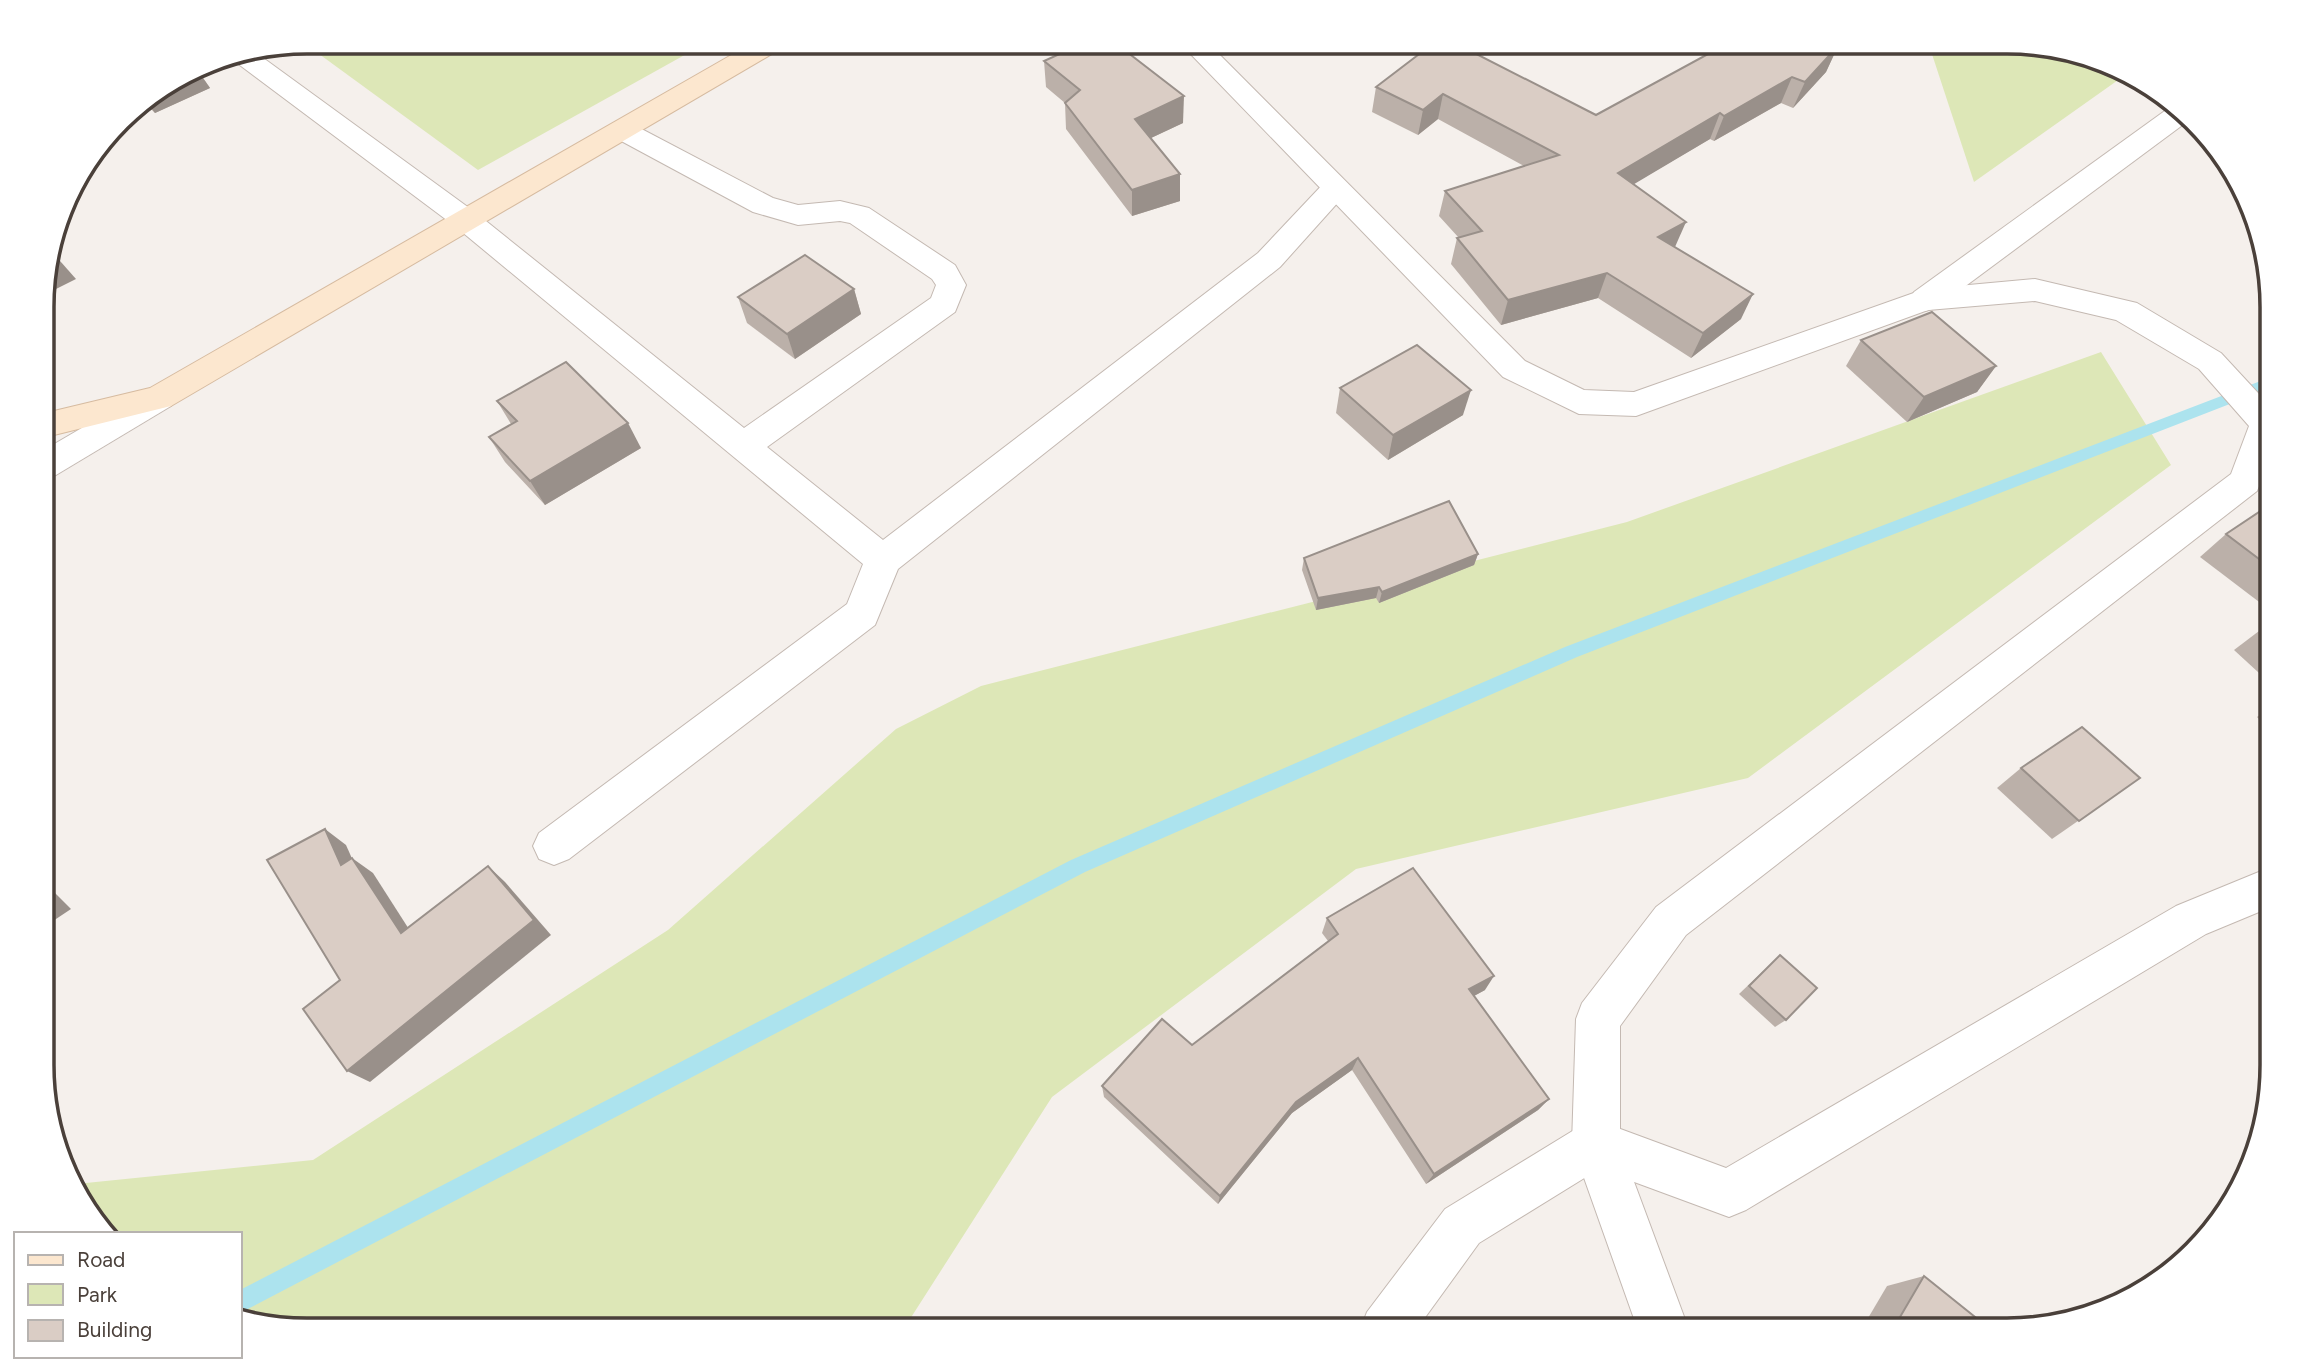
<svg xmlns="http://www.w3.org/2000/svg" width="2314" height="1372" viewBox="0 0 2314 1372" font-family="Figtree,sans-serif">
	<rect width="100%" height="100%" fill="#f5f0ec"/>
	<g fill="#dde7b7">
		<path d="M 307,42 L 708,42 L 478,170 L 304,43 Z"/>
		<path d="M 1928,42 L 2007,42 L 2076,51 L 2128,73 L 1974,182 Z"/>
		<path d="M 2101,352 L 2171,465 L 1748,778 L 1356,869 L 1052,1097 L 903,1330 L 307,1330 L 240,1321 L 240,1234 L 110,1234 L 86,1212 L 76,1184 L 313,1160 L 668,930 L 896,729 L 981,686 L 1627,522 Z"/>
	</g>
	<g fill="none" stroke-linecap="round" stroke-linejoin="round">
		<path fill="#ace3ee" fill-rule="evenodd" d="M 2271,377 L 2271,388 L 1577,657 L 1085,872 L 240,1313 L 240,1290 L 1071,860 L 1565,647 Z"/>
		<g stroke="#c4b9b2" stroke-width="2">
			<g id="minor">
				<path d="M 255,52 L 476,213 L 744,428 L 931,298 L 936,285 L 932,279 L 850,223 L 840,221 L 798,225 L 753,212 L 612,136 L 608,130 L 612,124 L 622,121 L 632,124 L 773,198 L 798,205 L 840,201 L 869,208 L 955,265 L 966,285 L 955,312 L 767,447 L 883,540 L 1258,253 L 1325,182 L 1335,180 L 1345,182 L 1350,189 L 1280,267 L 898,569 L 875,625 L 569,859 L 554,865 L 539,859 L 533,846 L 539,833 L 847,604 L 863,564 L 456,227 L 229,57 Z"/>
				<path d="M 2173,105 L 2192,118 L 1936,308 L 1925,311 L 1914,308 L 1909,300 L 1914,292 Z"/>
				<path d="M 159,386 L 171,390 L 176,398 L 171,406 L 56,475 L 44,479 L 44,450 L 147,390 Z"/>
				<path d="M 2271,867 L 2271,907 L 2206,934 L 1746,1210 L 1729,1217 L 1599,1169 L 1479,1243 L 1416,1330 L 1360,1330 L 1367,1312 L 1445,1209 L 1579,1127 L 1596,1120 L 1726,1168 L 2176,906 Z"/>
			</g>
		</g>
		<g stroke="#c4b9b2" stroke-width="2">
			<path id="tertiary" d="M 1179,42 L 1207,42 L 1525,361 L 1584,390 L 1634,392 L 1925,289 L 2035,279 L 2137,303 L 2221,353 L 2271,407 L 2271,457 L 2257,491 L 1686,935 L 1620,1026 L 1620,1144 L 1689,1330 L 1638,1330 L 1572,1144 L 1576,1019 L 1582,1003 L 1656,907 L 2231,474 L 2249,426 L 2199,369 L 2116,320 L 2035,301 L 1928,310 L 1636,416 L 1579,414 L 1503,377 Z"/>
		</g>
		<g stroke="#d6bba0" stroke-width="2">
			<path id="secondary" d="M 754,42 L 786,42 L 782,48 L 171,406 L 54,435 L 44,434 L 44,410 L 54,411 L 150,388 Z"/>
		</g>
		<use href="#minor" fill="#fff" fill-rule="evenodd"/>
		<use href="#tertiary" fill="#fff" fill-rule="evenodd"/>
		<use href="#secondary" fill="#fce7cf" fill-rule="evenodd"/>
	</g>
	<g fill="#bbb0a9">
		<path d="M 1393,42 L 1483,42 L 1469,51 L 1596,115 L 1838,46 L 1826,72 L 1793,108 L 1781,103 L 1714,141 L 1710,139 L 1633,184 L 1675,247 L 1741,319 L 1691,358 L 1598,298 L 1501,325 L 1451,264 L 1457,238 L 1459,238 L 1439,216 L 1445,191 L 1524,166 L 1438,119 L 1418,135 L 1372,112 L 1376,87 L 1417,56 Z"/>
		<path d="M 1044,61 L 1183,123 L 1151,138 L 1180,201 L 1132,216 L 1066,129 L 1065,103 L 1046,87 Z"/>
		<path d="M 196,68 L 210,88 L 155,113 L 143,101 Z"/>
		<path d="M 854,289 L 861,314 L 795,359 L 747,323 L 738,297 Z"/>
		<path d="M 1861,340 L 1996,366 L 1977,392 L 1907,422 L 1846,366 Z"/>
		<path d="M 1340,388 L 1463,415 L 1388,460 L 1336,413 Z"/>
		<path d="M 497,401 L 641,448 L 545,505 L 505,462 L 489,437 L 511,424 Z"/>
		<path d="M 2271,504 L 2271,611 L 2200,557 L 2226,534 Z"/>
		<path d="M 1478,554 L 1474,565 L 1379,603 L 1376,598 L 1316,610 L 1302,570 L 1304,558 Z"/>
		<path d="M 2271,624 L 2271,684 L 2234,650 L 2263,628 Z"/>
		<path d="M 2271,707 L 2271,731 L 2257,717 Z"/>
		<path d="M 2021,768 L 2140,778 L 2052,839 L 1997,788 Z"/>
		<path d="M 1327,918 L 1485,990 L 1474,996 L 1549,1099 L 1538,1110 L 1426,1184 L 1352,1070 L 1292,1113 L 1218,1204 L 1104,1097 L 1102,1086 L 1192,1045 L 1328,941 L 1322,933 Z"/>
		<path d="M 1780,955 L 1786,1020 L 1775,1027 L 1739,994 Z"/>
		<path d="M 1924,1276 L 1991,1329 L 1861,1330 L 1887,1286 Z"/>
	</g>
	<g fill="#99908a">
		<path d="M 1449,42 L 1483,42 L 1445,66 Z"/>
		<path d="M 1838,46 L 1826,72 L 1793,108 L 1805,82 Z"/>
		<path d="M 196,68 L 210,88 L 155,113 L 145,100 Z"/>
		<path d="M 1792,77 L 1781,103 L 1714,141 L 1724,116 Z"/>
		<path d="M 1443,94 L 1438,119 L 1418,135 L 1423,110 Z"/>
		<path d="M 1184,96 L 1183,123 L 1136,145 L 1135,119 Z"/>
		<path d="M 1720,113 L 1710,139 L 1609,199 L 1618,173 Z"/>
		<path d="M 1180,174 L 1180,201 L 1132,216 L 1132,190 Z"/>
		<path d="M 1686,222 L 1675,247 L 1658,237 Z"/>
		<path d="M 53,253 L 76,279 L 44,295 L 44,273 L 50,254 Z"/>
		<path d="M 1607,273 L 1598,298 L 1501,325 L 1508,300 Z"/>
		<path d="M 854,289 L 861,314 L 795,359 L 787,334 Z"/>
		<path d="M 1753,294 L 1741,319 L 1691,358 L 1703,333 Z"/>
		<path d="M 1996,366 L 1977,392 L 1907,422 L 1924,397 Z"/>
		<path d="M 1471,390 L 1463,415 L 1388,460 L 1393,435 Z"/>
		<path d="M 628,423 L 641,448 L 545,505 L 530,481 Z"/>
		<path d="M 1478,554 L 1474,565 L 1379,603 L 1382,592 Z"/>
		<path d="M 1379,587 L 1376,598 L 1316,610 L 1318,598 Z"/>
		<path d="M 325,829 L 346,845 L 362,881 L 341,865 Z"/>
		<path d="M 352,858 L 373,873 L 421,948 L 401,933 Z"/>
		<path d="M 488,866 L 505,882 L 551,935 L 370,1082 L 347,1071 Z"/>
		<path d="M 44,882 L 71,909 L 44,927 Z"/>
		<path d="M 1494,976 L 1485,990 L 1461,1003 L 1469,989 Z"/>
		<path d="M 1358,1058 L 1352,1070 L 1292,1113 L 1218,1204 L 1220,1196 L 1296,1102 Z"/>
		<path d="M 1549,1099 L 1538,1110 L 1426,1184 L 1434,1174 Z"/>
	</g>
	<g fill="#dacdc5" stroke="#99908a" stroke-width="2">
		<path d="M 1086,42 L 1114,42 L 1184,96 L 1135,119 L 1180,174 L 1132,190 L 1065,103 L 1080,90 L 1044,61 Z"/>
		<path d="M 1435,42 L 1453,42 L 1596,115 L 1730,42 L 1827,42 L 1838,46 L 1805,82 L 1792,77 L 1724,116 L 1720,113 L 1618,173 L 1686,222 L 1658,237 L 1753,294 L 1703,333 L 1607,273 L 1508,300 L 1457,238 L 1482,231 L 1445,191 L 1559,155 L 1443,94 L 1423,110 L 1376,87 Z"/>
		<path d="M 805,255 L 854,289 L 787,334 L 738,297 Z"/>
		<path d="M 1932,312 L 1996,366 L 1924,397 L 1861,340 Z"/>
		<path d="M 1417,345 L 1471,390 L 1393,435 L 1340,388 Z"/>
		<path d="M 566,362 L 628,423 L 530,481 L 489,437 L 517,421 L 497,401 Z"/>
		<path d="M 1449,501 L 1478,554 L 1382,592 L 1379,587 L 1318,598 L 1304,558 Z"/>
		<path d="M 2271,504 L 2271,568 L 2226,534 Z"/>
		<path d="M 2271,624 L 2271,637 L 2263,628 Z"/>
		<path d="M 2082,727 L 2140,778 L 2079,821 L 2021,768 Z"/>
		<path d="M 325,829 L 341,865 L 352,858 L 401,933 L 488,866 L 534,920 L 347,1071 L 303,1009 L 340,980 L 267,860 Z"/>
		<path d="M 1413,868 L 1494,976 L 1469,989 L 1549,1099 L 1434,1174 L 1358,1058 L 1296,1102 L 1220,1196 L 1102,1086 L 1162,1019 L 1192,1045 L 1338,934 L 1327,918 Z"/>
		<path d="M 44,890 L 54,900 L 44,907 Z"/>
		<path d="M 1780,955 L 1817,988 L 1786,1020 L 1749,986 Z"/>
		<path d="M 1924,1276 L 1990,1329 L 1893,1329 Z"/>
	</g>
	<path d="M0 0H2314V1372H0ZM307 54H2007A253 253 0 0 1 2260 307V1065A253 253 0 0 1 2007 1318H307A253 253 0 0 1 54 1065V307A253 253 0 0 1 307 54Z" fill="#fff" fill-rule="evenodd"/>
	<path fill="none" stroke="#4a403a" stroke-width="3.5" d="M307 54H2007A253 253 0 0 1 2260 307V1065A253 253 0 0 1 2007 1318H307A253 253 0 0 1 54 1065V307A253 253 0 0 1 307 54Z"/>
	<rect x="14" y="1232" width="228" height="126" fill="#ffffff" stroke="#b7b3b0" stroke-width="2"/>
	<rect x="28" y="1255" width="35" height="10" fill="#fce7cf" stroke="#b7b3b0" stroke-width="2"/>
	<text x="77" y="1267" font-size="21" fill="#4a403a">Road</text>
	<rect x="28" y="1284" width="35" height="21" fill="#dde7b7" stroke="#b7b3b0" stroke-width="2"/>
	<text x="77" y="1302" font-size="21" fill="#4a403a">Park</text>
	<rect x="28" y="1320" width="35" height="21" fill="#dacdc5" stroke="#b7b3b0" stroke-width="2"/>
	<text x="77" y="1337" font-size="21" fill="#4a403a">Building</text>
</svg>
